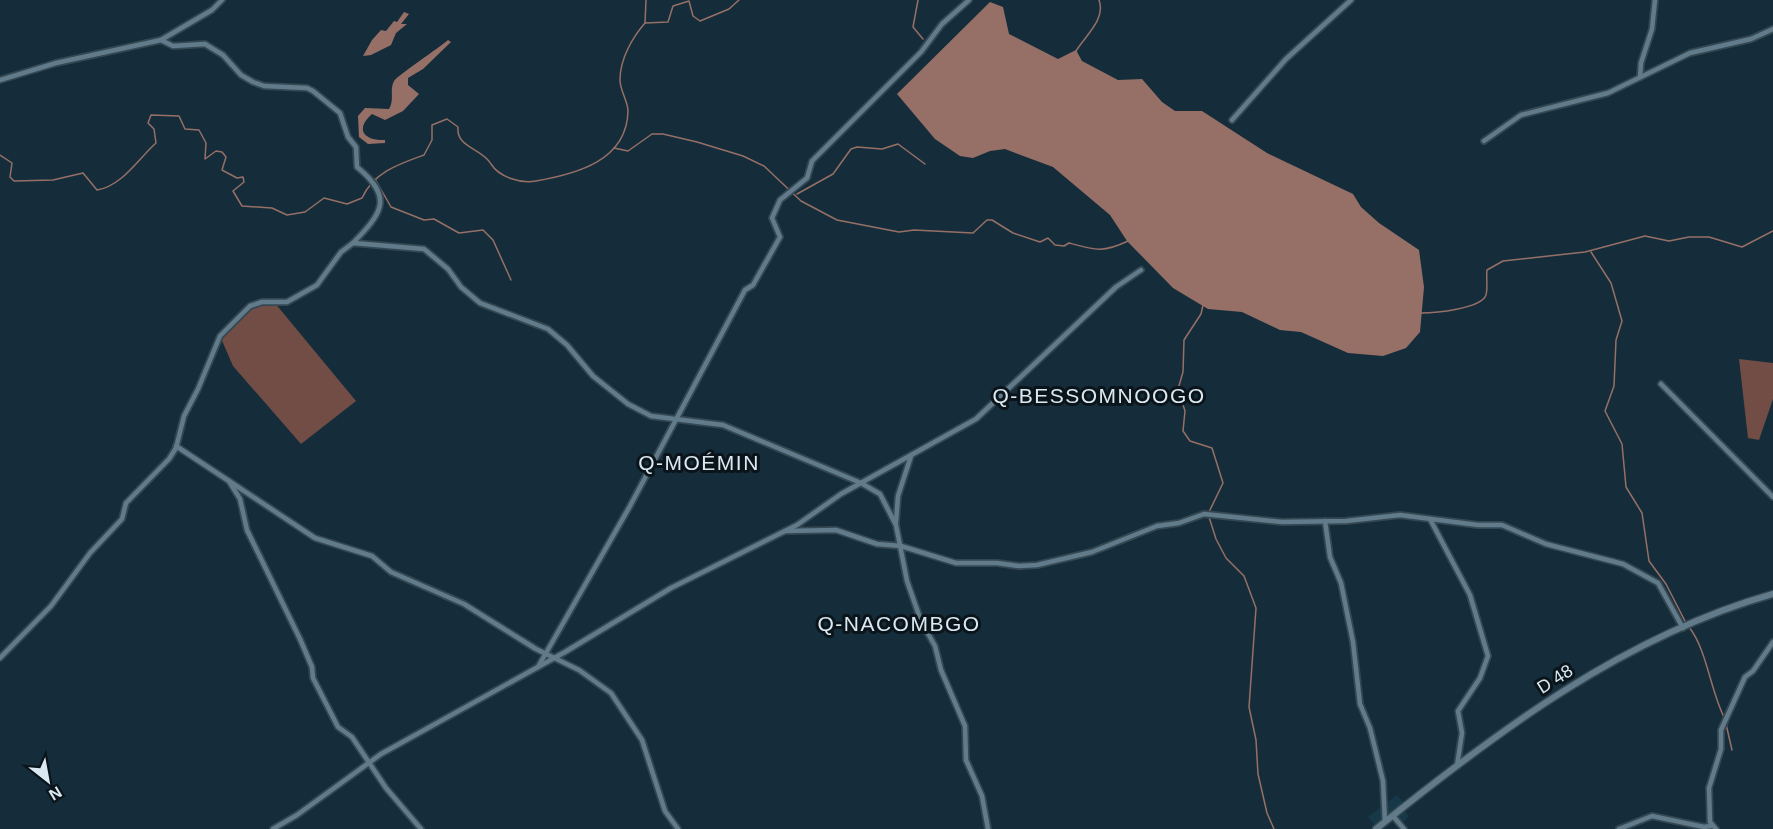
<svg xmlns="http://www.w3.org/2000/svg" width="1773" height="829" viewBox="0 0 1773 829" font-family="Arial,sans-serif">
	<rect width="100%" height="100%" fill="#152d3a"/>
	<path fill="#173848" d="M 1397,795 L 1405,805 L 1403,808 L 1409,817 L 1400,824 L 1392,816 L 1378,828 L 1368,817 Z"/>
	<g fill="#714d45">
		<path d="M 274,302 L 356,401 L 301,444 L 233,366 L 220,336 L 250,306 Z"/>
		<path d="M 1739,359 L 1773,363 L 1773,399 L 1759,440 L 1748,438 Z"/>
	</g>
	<g fill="#967067">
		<path d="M 990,2 L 1003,7 L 1009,34 L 1058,59 L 1076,50 L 1082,61 L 1118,80 L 1142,79 L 1162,102 L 1175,111 L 1202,111 L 1267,153 L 1353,194 L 1361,207 L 1379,223 L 1419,250 L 1424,287 L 1420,332 L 1406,348 L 1383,356 L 1348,353 L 1301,332 L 1280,330 L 1242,312 L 1208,309 L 1173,288 L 1127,241 L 1110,215 L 1053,167 L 1005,149 L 990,151 L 973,158 L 960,156 L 935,139 L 897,94 Z"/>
		<path d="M 404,12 L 409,14 L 401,24 L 407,24 L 396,33 L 391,45 L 371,55 L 363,56 L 372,40 L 381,30 L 386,31 L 394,21 L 397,22 Z"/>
		<path d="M 448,40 L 451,42 L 423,69 L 408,78 L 408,85 L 419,94 L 403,111 L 385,120 L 372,114 C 354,130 365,141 385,140 L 385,143 L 368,144 L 359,137 L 358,116 L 365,108 L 389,109 C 395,100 389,90 394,81 C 398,75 439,48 448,40 Z"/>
	</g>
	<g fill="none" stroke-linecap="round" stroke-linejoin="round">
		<g stroke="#967067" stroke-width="1.5">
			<path d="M 918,0 L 913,27 L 923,39"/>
			<path d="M 645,23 L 646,0"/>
			<path d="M 1076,51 C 1086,35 1106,19 1099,0"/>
			<path d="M 614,148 L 628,151 L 652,134 L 663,134 L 697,142 L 743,156 L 764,166 L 801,201 L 837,220 L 899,232 L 914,230 L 973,233 L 987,220 L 992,220 L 1013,233 L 1040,242 L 1048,238 L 1055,245 L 1064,246 L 1069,243 C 1095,250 1103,253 1128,241"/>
			<path d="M 0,155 L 12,163 L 10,177 L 14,181 L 53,180 L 83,173 L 97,190 C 122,186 138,159 156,143 L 154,129 L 148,123 L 151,115 L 179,116 L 185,129 L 199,130 L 206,143 L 205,159 L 216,151 L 222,152 L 226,157 L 222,170 L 237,178 L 243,177 L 244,182 L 233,191 L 242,206 L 272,208 L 287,215 L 305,212 L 324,198 L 347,204 L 362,198 C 374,172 399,164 424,155 L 432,140 L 432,125 L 447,119 L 458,127 C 456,148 482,148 491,164 C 499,177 521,184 536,181 C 576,174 627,161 628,111 C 628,101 620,91 620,80 C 620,59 632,38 645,23 L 668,22 L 673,6 L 689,1 L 693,16 L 700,21 L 729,9 L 739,0"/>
			<path d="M 375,179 L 391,207 L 424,220 L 434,219 L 459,233 L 483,230 L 493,240 L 511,280"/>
			<path d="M 797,194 L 833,174 L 851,149 L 857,147 L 882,149 L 898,144 L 925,164"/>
			<path d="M 1591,252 L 1611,283 L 1622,321 L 1616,340 L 1614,386 L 1605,411 L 1622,444 L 1626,487 L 1642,513 L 1649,561 L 1666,584 L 1686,623"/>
			<path d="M 1203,305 L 1201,314 L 1184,340 L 1183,372 L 1178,389 L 1185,411 L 1183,431 L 1190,441 L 1212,448 L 1223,483 L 1209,512"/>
			<path d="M 1421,313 C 1434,313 1481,309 1486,295 C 1488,288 1486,278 1487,270 L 1503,261 L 1585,252 L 1645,236 L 1669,241 L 1689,237 L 1709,237 L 1742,247 L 1773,231"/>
			<path d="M 1209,517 L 1216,539 L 1226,558 L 1244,576 L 1256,608 L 1249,707 L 1256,740 L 1258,774 L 1267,813 L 1274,829"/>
			<path d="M 1689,627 C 1707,650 1710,689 1724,717"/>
			<path d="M 1726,724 L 1732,750"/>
		</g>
		<g stroke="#344853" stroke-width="8">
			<g id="minor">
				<path d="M 161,40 L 173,46 L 205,44 L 223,55 L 241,75 L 253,82 L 264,86 L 307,88 L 313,91 L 340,113 L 348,137 L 356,147 L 357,167 C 395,198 381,214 353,243"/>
				<path d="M 1640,77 L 1641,63 L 1652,29 L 1655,0"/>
				<path d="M 0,80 L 56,63 L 161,40 L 212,10 L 222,0"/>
				<path d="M 1232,120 L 1286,59 L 1351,0"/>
				<path d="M 1484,141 L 1521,115 L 1608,93 L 1690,53 L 1751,39 L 1773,29"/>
				<path d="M 1661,384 L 1773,497"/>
				<path d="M 176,446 L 229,481 L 240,499 L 247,530 L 300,639 L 312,667 L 313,678 L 338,727 L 352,737 L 386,788 L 421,829"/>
				<path d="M 229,481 L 315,538 L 372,556 L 391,572 L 464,604 L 536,649 L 579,670 L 611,693 L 642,740 L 665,811 L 678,829"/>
				<path d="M 1430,519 L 1470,595 L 1488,656 L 1480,678 L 1458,711 L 1462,733 L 1457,766"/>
				<path d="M 1325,521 L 1330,557 L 1341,583 L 1353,642 L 1360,704 L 1370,728 L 1383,781 L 1385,822"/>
				<path d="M 896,522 L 898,496 L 911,456"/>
				<path d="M 785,531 L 836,530 L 877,544 L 901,546 L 956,563 L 997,563 L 1019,566 L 1037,565 L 1092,552 L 1157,526 L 1179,523 L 1204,514 L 1282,522 L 1346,521 L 1400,515 L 1478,525 L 1502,525 L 1546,544 L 1623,564 L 1658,583 L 1683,628"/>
				<path d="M 0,658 L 51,606 L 90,553 L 122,519 L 126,503 L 169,459 L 176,448 L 184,416 L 198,389 L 220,336 L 250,306 L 262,302 L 287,302 L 317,285 L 341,252 L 353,243 L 424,249 L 448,269 L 461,287 L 480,303 L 548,329 L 567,345 L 593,376 L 628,404 L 651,416 L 723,425 L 861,483 L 880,494 L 896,525 L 907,581 L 921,621 L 935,646 L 941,670 L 965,726 L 966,760 L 982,796 L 988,829"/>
				<path d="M 538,667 L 630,506 L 745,290 L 753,285 L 780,237 L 772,218 L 780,200 L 807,178 L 812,161 L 921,52 L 942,24 L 969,0"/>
				<path d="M 1393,816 L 1404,829"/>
				<path d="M 273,829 L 297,815 L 381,754 L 565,652 L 671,588 L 797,525 L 841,494 L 976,419 L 1116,287 L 1141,270"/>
				<path d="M 1619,829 L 1652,816 L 1704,827 L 1711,826"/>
				<path d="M 1716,829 L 1710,822 L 1709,788 L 1721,749 L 1721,730 L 1745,677 L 1753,671 L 1773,642"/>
			</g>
		</g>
		<g stroke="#344853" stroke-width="9">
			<path id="tertiary" d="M 1376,829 C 1495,733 1624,636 1773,594"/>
		</g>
		<use href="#minor" stroke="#617b8a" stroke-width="4.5"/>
		<use href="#tertiary" stroke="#617b8a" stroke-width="6"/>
	</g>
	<g text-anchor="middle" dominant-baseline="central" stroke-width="6" stroke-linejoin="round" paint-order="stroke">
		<g font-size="18" fill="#dae9f1" stroke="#0a141a">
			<text transform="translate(1555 679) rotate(-32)">D 48</text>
		</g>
		<g font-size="21" letter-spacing="1.5" fill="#dae9f1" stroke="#0a141a">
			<text x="1099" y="395">Q-BESSOMNOOGO</text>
			<text x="699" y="462">Q-MOÉMIN</text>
			<text x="899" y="623">Q-NACOMBGO</text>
		</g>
	</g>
	<g transform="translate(48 781) rotate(149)" stroke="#0a141a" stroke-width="4.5" paint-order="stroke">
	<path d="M0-4.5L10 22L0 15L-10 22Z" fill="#dae9f1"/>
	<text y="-9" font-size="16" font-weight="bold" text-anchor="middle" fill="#dae9f1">N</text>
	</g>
</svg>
